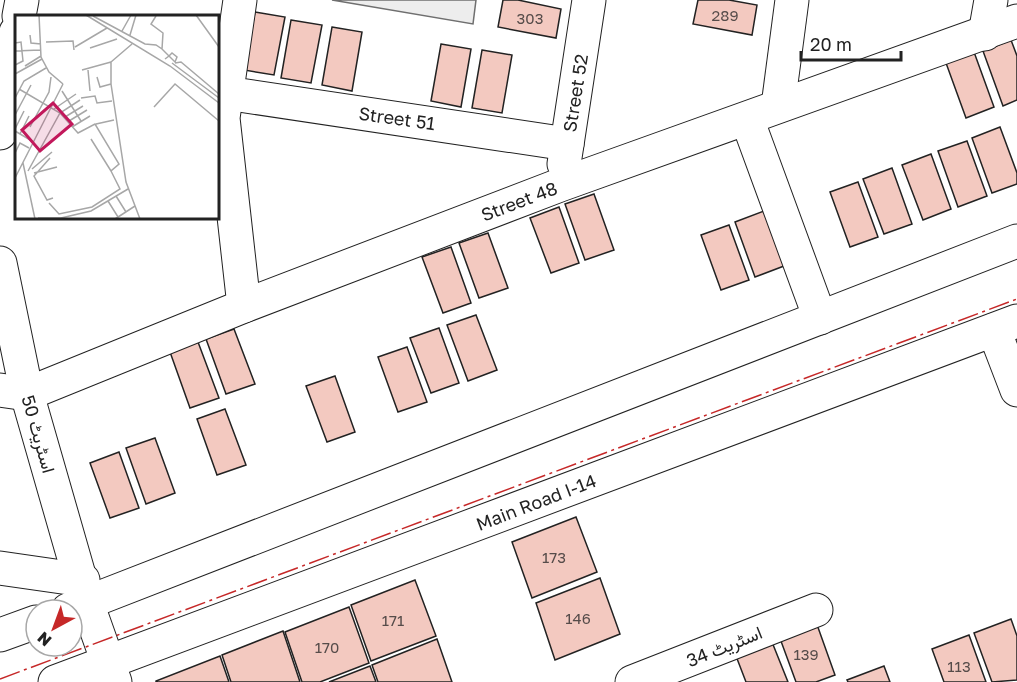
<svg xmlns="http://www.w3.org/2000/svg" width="1017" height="682" viewBox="0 0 1017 682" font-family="'Golos Text',Vazirmatn,sans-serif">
	<rect width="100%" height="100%" fill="#fff"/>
	<path fill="#ededed" stroke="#6f6f6f" stroke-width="1.5" d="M 332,0 L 476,0 L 473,24 Z"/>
	<g fill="#f3c9c0" stroke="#222" stroke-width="1.5">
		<path d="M 503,0 L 518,0 L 561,9 L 556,38 L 498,27 Z"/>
		<path d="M 698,0 L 729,0 L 757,5 L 752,35 L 693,24 Z"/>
		<path d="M 255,12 L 285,17 L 274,75 L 244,70 Z"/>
		<path d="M 291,20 L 322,25 L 311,83 L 281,78 Z"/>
		<path d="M 332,27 L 362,32 L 352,91 L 322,85 Z"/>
		<path d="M 1011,40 L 1017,56 L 1017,100 L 1003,106 L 983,51 Z"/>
		<path d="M 441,44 L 471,49 L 461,107 L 431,101 Z"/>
		<path d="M 482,50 L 512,55 L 502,113 L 472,108 Z"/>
		<path d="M 974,52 L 994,107 L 966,118 L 946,63 Z"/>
		<path d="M 1000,127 L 1017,173 L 1017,184 L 992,193 L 972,138 Z"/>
		<path d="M 967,141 L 987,196 L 958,207 L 938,151 Z"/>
		<path d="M 931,154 L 951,209 L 923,220 L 902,165 Z"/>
		<path d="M 892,168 L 912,224 L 884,234 L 863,179 Z"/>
		<path d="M 858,182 L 878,237 L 850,247 L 830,192 Z"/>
		<path d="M 594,194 L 614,250 L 585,260 L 565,204 Z"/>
		<path d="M 559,207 L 579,263 L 551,273 L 530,218 Z"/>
		<path d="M 764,211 L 784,266 L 755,277 L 735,222 Z"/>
		<path d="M 729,225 L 749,280 L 721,290 L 701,235 Z"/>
		<path d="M 488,233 L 508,288 L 479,298 L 459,243 Z"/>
		<path d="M 451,247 L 471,303 L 443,313 L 422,257 Z"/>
		<path d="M 476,315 L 497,370 L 468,381 L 447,325 Z"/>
		<path d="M 439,328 L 459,383 L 431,393 L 410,338 Z"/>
		<path d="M 234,329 L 255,384 L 226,394 L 206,339 Z"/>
		<path d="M 198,342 L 219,398 L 190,408 L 170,352 Z"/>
		<path d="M 407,347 L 427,402 L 398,412 L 378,357 Z"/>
		<path d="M 335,376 L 355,432 L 327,442 L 306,386 Z"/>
		<path d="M 225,409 L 246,465 L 217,475 L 197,419 Z"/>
		<path d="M 155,438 L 175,493 L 146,504 L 126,448 Z"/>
		<path d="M 119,452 L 139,508 L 110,518 L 90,463 Z"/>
		<path d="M 576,517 L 597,572 L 532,598 L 512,542 Z"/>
		<path d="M 600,578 L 620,634 L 555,660 L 536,603 Z"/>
		<path d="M 415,580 L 436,636 L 371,661 L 351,605 Z"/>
		<path d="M 349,607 L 369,663 L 320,682 L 302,682 L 285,632 Z"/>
		<path d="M 815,619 L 835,675 L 816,682 L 796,682 L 778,633 Z"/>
		<path d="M 1011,619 L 1017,636 L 1017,680 L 992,682 L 974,633 Z"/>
		<path d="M 283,631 L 300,682 L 231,682 L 222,655 Z"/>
		<path d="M 969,635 L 986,682 L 944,682 L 932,649 Z"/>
		<path d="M 437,639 L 452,682 L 378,682 L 372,665 Z"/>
		<path d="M 772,642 L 788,682 L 746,682 L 736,656 Z"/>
		<path d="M 220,656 L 229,682 L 156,682 L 156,681 Z"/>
		<path d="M 370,666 L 376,682 L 329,682 Z"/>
		<path d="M 884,666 L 890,682 L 848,682 L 847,680 Z"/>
	</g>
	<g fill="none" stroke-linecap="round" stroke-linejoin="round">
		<g stroke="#222" stroke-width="35">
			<g id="minor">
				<path d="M 240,0 L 223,118 L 244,306"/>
				<path d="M 19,16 L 22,0"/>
				<path d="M 985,34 L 991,0"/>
				<path d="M 226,93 L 567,144"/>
				<path d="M 778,106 L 792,0"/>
				<path d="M 747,119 L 820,318"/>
				<path d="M 0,133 L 16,32"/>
				<path d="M 564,164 L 589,0"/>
				<path d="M 0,263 L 27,394 L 87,603 L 115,682"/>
				<path d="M 994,330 L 1017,390"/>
				<path d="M 0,390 L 27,394 L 244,306 L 560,185 L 1017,21"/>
				<path d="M 0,568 L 83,580"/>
				<path d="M 632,682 L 816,610"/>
			</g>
		</g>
		<g stroke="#222" stroke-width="35">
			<g id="major">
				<path d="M 68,610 L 1017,241"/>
				<path d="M 0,635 L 36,622"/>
				<path d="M 55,682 L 1017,321"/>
			</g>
		</g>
		<use href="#minor" stroke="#fff" stroke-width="33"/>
		<use href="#major" stroke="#fff" stroke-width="33"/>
		<path stroke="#c62828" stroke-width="1.5" stroke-dasharray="21 4.5 3 4.5" stroke-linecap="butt" d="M 0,679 L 1017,299"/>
	</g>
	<g text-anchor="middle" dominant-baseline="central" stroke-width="4.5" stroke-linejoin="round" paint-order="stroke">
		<g font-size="15" fill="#564c4a">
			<text x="725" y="15">289</text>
			<text x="530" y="18">303</text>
			<text x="554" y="557">173</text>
			<text x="578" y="618">146</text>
			<text x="393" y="620">171</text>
			<text x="327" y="647">170</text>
			<text x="806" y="654">139</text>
			<text x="959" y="666">113</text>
		</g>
		<g font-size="18" fill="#222" stroke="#fff">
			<text transform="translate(575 93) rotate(-81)">Street 52</text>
			<text transform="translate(397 118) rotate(8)">Street 51</text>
			<text transform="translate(519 201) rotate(-21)">Street 48</text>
			<text transform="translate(39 434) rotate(74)">اسٹریٹ 50</text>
			<text transform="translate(536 502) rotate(-21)">Main Road I-14</text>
			<text transform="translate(724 646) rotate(-22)">اسٹریٹ 34</text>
		</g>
	</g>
	<g transform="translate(15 15)">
		<rect width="204" height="204" fill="#fff"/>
		<path fill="none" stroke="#a7a7a7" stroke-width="1.5" d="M 24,0 L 26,42 L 34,57 L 48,69M 71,0 L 155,51 L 204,88M 181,0 L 204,32M 78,1 L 130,29 L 141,30 L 147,34 L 160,47 L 162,42 L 157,38 L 154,41 L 150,44M 141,1 L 136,9 L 148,18 L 147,34M 107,16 L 116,0M 15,20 L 16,28 L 26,29M 115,20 L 121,0M 31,27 L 58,26 L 59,35M 0,28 L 6,27 L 8,46 L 0,50M 117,29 L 96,47 L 96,69 L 111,167 L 125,204M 60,32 L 92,13M 75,33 L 102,24M 0,36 L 25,35M 157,48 L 204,83M 160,48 L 166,47 L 204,79M 10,51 L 26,41M 67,55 L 96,47M 73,55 L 75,76M 0,59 L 27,44M 82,62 L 85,72 L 96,69M 4,74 L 45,98 L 63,118 L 80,109 L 104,149 L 96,156 L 105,174 L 77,192 L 44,199 L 34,188M 47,76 L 66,106M 0,83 L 9,66 L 31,53M 66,83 L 80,81 L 82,88 L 97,86M 139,92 L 160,69 L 204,106M 39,94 L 61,79M 0,100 L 16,70M 50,102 L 68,91M 54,106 L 72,95M 81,109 L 99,105M 15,112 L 34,77 L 36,62M 57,112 L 75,101M 0,114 L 9,96M 0,116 L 17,126M 5,119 L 14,101M 76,124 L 96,156M 0,138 L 5,128 L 14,133M 35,143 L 19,161 L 32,185 L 38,183M 8,148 L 20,204M 17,154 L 37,137M 13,156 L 45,98 L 65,85M 19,158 L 42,152M 0,163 L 48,69M 101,181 L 111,197M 93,186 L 103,202M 23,203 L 46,203 L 76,196 L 113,174M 100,204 L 120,191"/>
		<path fill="#c2185b" fill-opacity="0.15" stroke="#c2185b" stroke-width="3" d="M 38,88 L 57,109 L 25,136 L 7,115 Z"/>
		<rect width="204" height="204" fill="none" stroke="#222" stroke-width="3"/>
	</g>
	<g transform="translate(54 628) rotate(221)"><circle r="28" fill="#ffffff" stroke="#a7a7a7" stroke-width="1.5"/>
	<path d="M0-4.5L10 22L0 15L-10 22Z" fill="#c62828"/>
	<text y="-9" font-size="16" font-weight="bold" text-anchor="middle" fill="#222222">N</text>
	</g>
	<path d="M801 51v9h100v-9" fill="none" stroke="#222222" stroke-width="3"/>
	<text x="810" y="51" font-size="18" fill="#222222" stroke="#ffffff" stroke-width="4.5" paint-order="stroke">20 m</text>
</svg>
